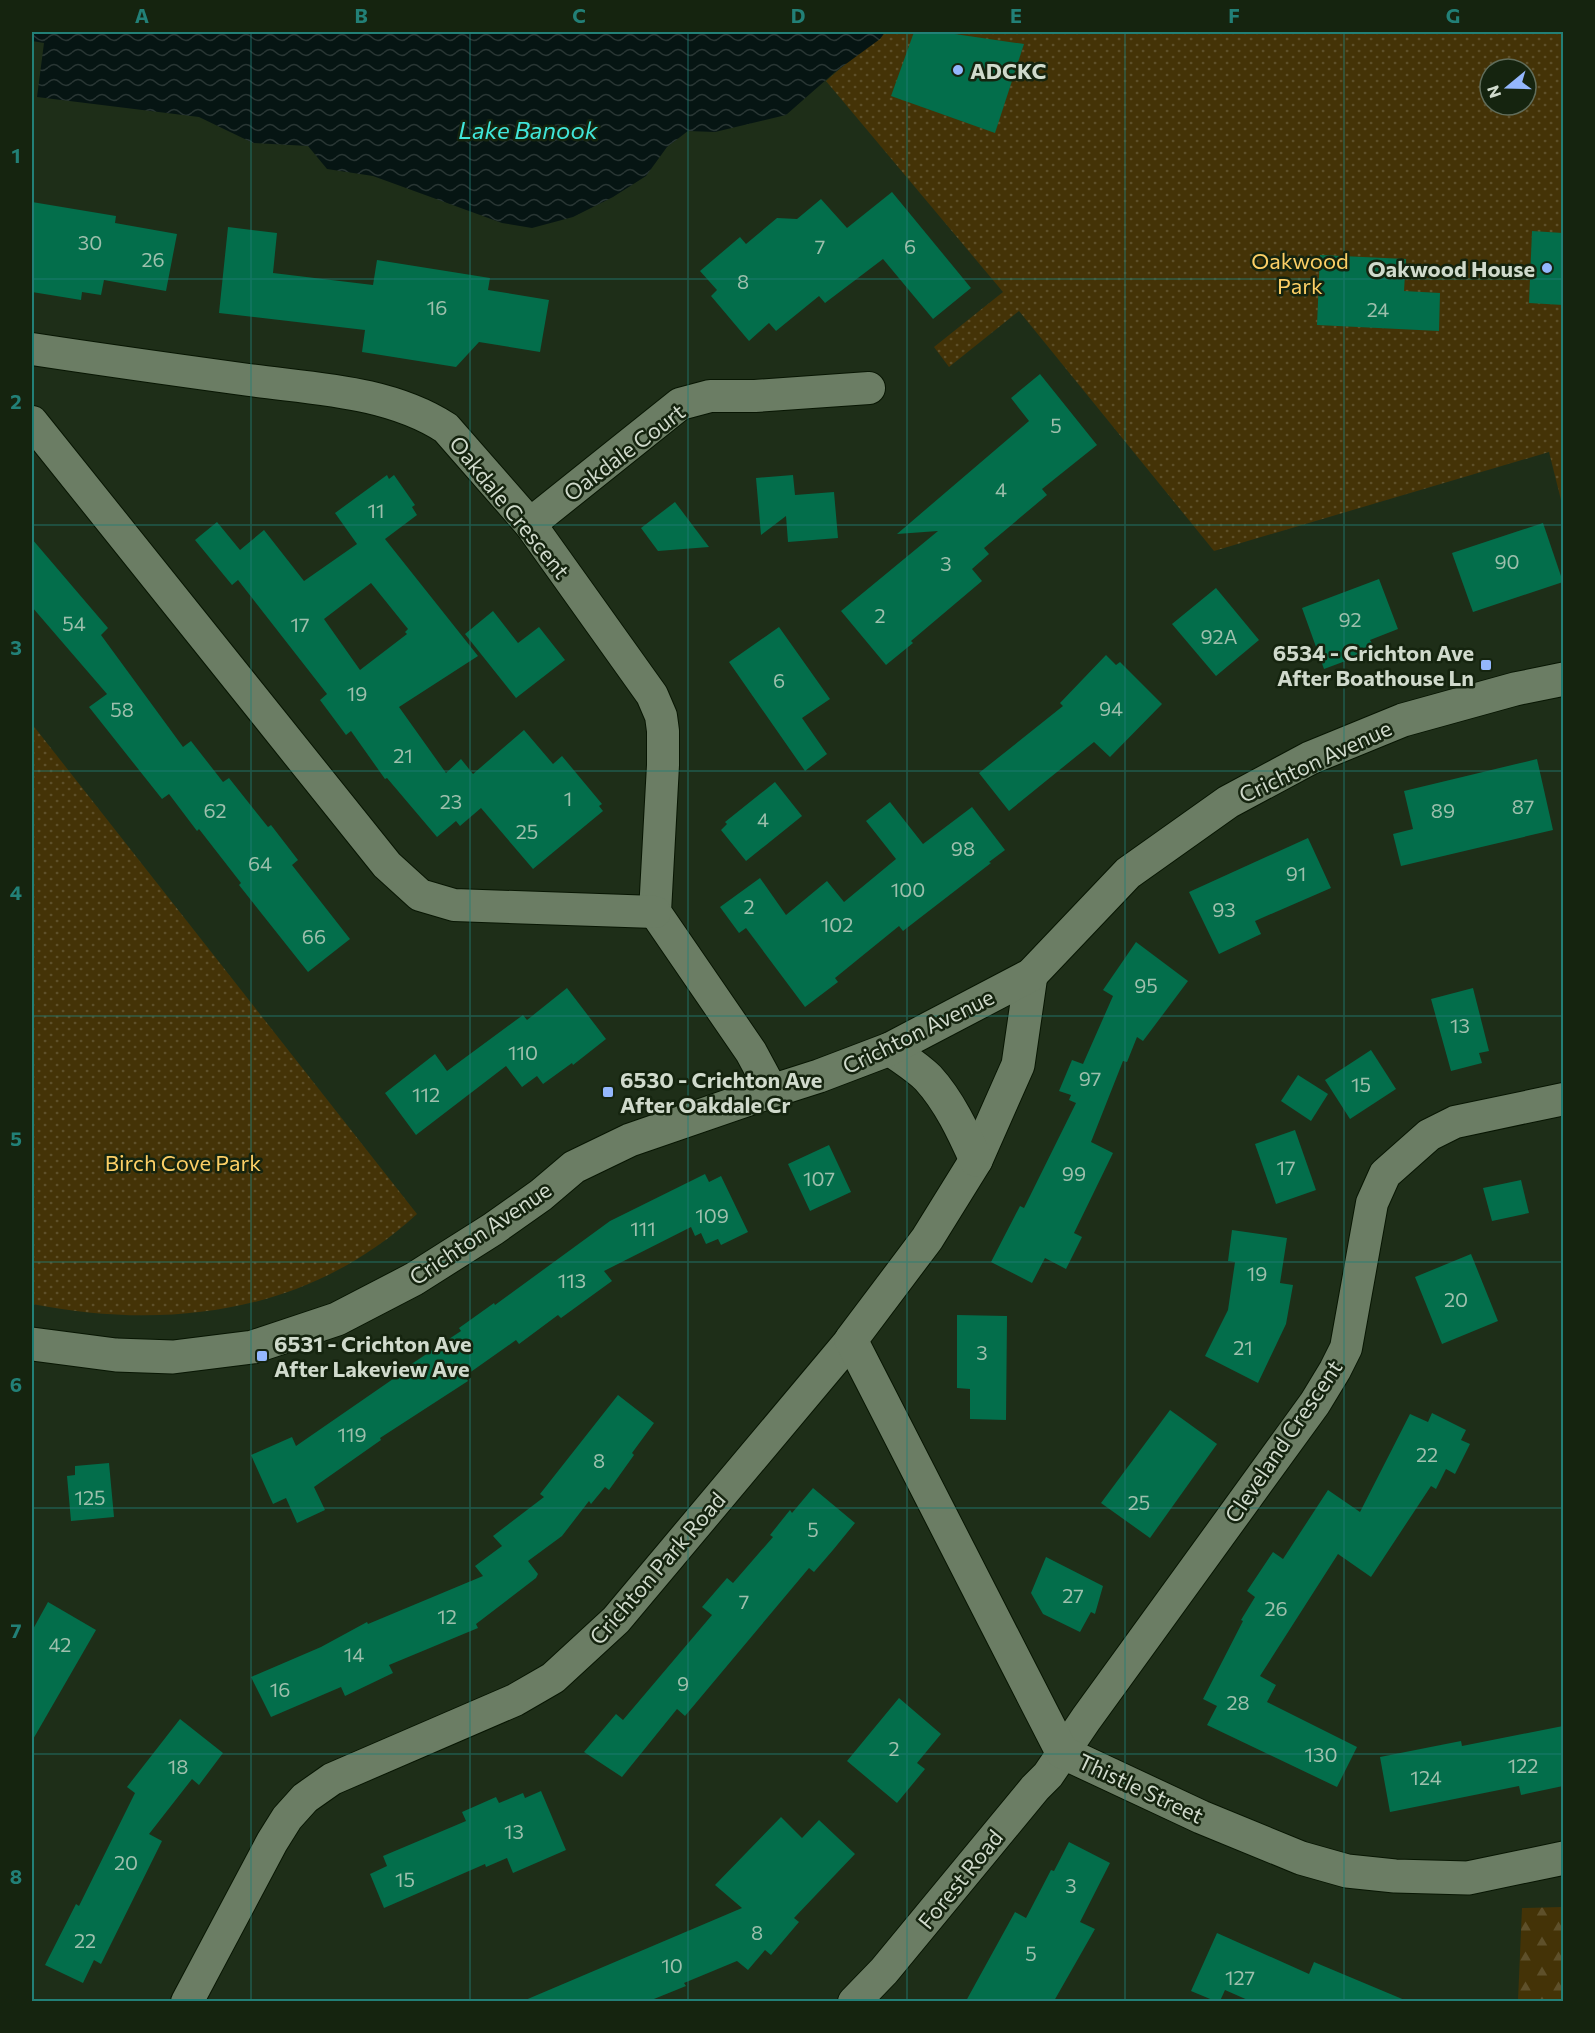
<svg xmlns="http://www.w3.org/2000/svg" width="1595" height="2033" viewBox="0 0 1595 2033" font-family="Commissioner,sans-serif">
	<defs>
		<pattern id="forest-firs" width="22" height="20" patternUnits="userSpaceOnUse" patternTransform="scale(1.5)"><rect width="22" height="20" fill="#443307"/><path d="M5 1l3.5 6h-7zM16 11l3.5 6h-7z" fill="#5e502a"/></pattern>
		<pattern id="park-dots" width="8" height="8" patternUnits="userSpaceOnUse" patternTransform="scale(1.5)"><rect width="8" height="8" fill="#443307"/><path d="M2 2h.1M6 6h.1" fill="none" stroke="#5e502a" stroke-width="1.8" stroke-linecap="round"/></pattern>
		<pattern id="water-waves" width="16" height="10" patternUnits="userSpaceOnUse" patternTransform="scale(1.5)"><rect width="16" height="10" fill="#061513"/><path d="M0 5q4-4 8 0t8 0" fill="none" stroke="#293634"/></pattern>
	</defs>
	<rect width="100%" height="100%" fill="#1e2e18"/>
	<path fill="url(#forest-firs)" d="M 1563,1907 L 1563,2001 L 1518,2001 L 1522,1908 Z"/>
	<g fill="url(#park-dots)" fill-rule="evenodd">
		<path d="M 885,32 L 1563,32 L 1563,508 L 1549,452 L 1214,551 L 1019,311 L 949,367 L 934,347 L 1003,292 L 826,81 L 852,58 L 880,39 ZM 1490,69 L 1526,69 L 1526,105 L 1490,105 Z"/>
		<path d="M 32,724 L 417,1214 C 309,1313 171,1331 32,1304 Z"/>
	</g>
	<path fill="url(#water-waves)" d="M 32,32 L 885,32 L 880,39 L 835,72 L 786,115 L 715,132 L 688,131 L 667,147 L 646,176 L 613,197 L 573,217 L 532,228 L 502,223 L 373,176 L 327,169 L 308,146 L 253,143 L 199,117 L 37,97 L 44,43 L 32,41 Z"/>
	<g fill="#036e4b" fill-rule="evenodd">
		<path d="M 914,32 L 941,32 L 1024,44 L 995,133 L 891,96 Z"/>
		<path d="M 892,192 L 971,288 L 933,319 L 883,259 L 825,303 L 819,296 L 776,331 L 769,323 L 749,341 L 711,296 L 717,290 L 700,271 L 740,237 L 746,244 L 777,218 L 797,219 L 821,199 L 847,228 Z"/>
		<path d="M 32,202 L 116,216 L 115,223 L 177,234 L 166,291 L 104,280 L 101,295 L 82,292 L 81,300 L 32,292 Z"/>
		<path d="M 228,227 L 277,233 L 273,273 L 373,285 L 377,260 L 490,278 L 488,290 L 549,300 L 540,352 L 479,342 L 456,367 L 362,352 L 365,330 L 219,313 Z"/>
		<path d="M 1532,231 L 1563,233 L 1563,305 L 1529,303 Z"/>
		<path d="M 1320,255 L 1406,259 L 1404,291 L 1440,293 L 1439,331 L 1317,325 Z"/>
		<path d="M 1040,374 L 1097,445 L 1042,489 L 1047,495 L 984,548 L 989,554 L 972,569 L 982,581 L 911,641 L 913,643 L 886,665 L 841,611 L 938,531 L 897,534 L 1029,421 L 1011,398 Z"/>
		<path d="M 387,475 L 389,479 L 394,475 L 415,505 L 412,507 L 417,515 L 385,539 L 478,656 L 399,707 L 446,773 L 461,759 L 473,774 L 524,730 L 553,764 L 562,756 L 602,804 L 599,806 L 603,811 L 533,869 L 481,808 L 460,826 L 456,821 L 437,837 L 387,778 L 385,779 L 351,731 L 346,735 L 320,700 L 327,694 L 238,580 L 232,585 L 195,540 L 217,522 L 240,550 L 264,530 L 304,581 L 357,544 L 335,513 ZM 371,583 L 408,629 L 405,632 L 407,634 L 360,670 L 324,619 Z"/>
		<path d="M 793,475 L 795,495 L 834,492 L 838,538 L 788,542 L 786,516 L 761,535 L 756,478 Z"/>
		<path d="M 675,502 L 709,547 L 658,551 L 641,528 Z"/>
		<path d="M 1543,523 L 1563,582 L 1473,612 L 1452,553 Z"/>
		<path d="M 32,539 L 108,628 L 101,635 L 183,747 L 191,741 L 223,782 L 229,778 L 268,827 L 271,825 L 298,860 L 292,865 L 350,939 L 308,972 L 239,885 L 241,883 L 199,829 L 197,831 L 169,794 L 162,799 L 89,707 L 107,694 L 32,607 Z"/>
		<path d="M 1379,579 L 1398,629 L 1370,640 L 1373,645 L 1365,648 L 1367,653 L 1324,669 L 1302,608 Z"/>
		<path d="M 1216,588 L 1259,640 L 1216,676 L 1172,624 Z"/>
		<path d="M 493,611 L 518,643 L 539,627 L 565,660 L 516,698 L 465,634 Z"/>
		<path d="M 779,627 L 830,699 L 802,718 L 827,754 L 805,771 L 729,662 Z"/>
		<path d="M 1106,655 L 1116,665 L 1120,662 L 1162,704 L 1110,757 L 1094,742 L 1009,811 L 979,773 L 1063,706 L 1060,703 Z"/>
		<path d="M 1537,759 L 1553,830 L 1401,866 L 1393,834 L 1413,829 L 1404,791 Z"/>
		<path d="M 775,782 L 802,816 L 746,861 L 721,830 L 727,824 L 725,822 Z"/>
		<path d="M 890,802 L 923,844 L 972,807 L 1005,850 L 989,862 L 991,863 L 903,931 L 899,926 L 835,978 L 838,982 L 805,1007 L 746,928 L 739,933 L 720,907 L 760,878 L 786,915 L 827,881 L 844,902 L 896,859 L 866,821 Z"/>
		<path d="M 1308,838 L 1331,888 L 1255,921 L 1261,934 L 1219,954 L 1189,892 Z"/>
		<path d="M 1136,942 L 1188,981 L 1143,1041 L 1137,1037 L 1127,1062 L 1123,1061 L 1091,1142 L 1113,1153 L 1074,1233 L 1082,1237 L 1066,1269 L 1045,1258 L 1032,1283 L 991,1262 L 1020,1206 L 1024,1208 L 1076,1103 L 1069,1100 L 1071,1095 L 1059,1091 L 1072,1060 L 1083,1064 L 1113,996 L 1103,990 Z"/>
		<path d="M 567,988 L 606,1039 L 573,1065 L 572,1063 L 543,1084 L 537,1076 L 522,1087 L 506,1066 L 416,1135 L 385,1093 L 435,1054 L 447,1071 L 523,1015 L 527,1020 Z"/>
		<path d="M 1473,988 L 1489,1051 L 1479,1053 L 1482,1063 L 1451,1071 L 1431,999 Z"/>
		<path d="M 1371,1050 L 1396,1089 L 1350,1119 L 1325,1080 Z"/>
		<path d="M 1298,1075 L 1328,1094 L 1311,1121 L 1281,1101 Z"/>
		<path d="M 1295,1130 L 1316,1190 L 1276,1204 L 1255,1144 Z"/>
		<path d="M 829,1145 L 851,1192 L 810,1211 L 788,1164 Z"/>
		<path d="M 705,1174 L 709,1182 L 721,1176 L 748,1232 L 721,1245 L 718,1239 L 706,1244 L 701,1233 L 695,1236 L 691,1227 L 604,1271 L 612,1281 L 561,1318 L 558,1315 L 519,1344 L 516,1340 L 465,1376 L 468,1381 L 380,1438 L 381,1440 L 314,1487 L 325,1510 L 297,1523 L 286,1498 L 273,1504 L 251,1455 L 292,1437 L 296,1446 L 393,1379 L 392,1377 L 461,1331 L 459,1328 L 494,1303 L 495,1305 L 610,1221 Z"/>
		<path d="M 1521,1180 L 1529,1213 L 1492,1221 L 1483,1188 Z"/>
		<path d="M 1232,1230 L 1287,1238 L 1280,1283 L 1293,1285 L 1286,1324 L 1258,1383 L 1205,1356 L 1228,1310 L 1235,1262 L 1228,1261 Z"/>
		<path d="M 1471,1254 L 1498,1321 L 1442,1344 L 1415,1277 Z"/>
		<path d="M 957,1315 L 1007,1316 L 1006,1420 L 970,1419 L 970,1389 L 957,1388 Z"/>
		<path d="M 618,1395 L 654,1423 L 632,1453 L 634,1455 L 609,1490 L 605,1487 L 591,1504 L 589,1501 L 562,1536 L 528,1561 L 538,1574 L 536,1578 L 476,1624 L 478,1628 L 389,1665 L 393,1673 L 345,1696 L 341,1687 L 271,1717 L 251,1677 L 321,1647 L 367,1622 L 368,1624 L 483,1576 L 475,1566 L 502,1546 L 493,1536 L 544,1497 L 540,1494 Z"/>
		<path d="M 1170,1410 L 1217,1444 L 1150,1538 L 1101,1503 Z"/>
		<path d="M 1432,1413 L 1466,1430 L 1461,1440 L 1470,1444 L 1455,1474 L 1446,1469 L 1436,1489 L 1431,1486 L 1371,1577 L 1338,1554 L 1260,1676 L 1276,1685 L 1267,1702 L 1357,1747 L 1337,1787 L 1207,1725 L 1217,1706 L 1203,1699 L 1243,1621 L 1241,1620 L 1255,1597 L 1247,1591 L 1273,1552 L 1283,1559 L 1328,1490 L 1360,1512 L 1410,1414 L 1428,1422 Z"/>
		<path d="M 109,1463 L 114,1517 L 71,1521 L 67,1476 L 75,1475 L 75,1466 Z"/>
		<path d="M 813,1488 L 855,1523 L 833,1550 L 814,1572 L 809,1568 L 685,1716 L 677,1709 L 622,1777 L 584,1752 L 616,1714 L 623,1720 L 712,1615 L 702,1607 L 727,1578 L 733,1583 L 773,1537 L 770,1535 L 790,1510 L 792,1513 Z"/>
		<path d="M 1046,1557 L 1103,1586 L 1095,1614 L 1091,1612 L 1080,1632 L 1043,1614 L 1031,1593 Z"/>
		<path d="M 48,1602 L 96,1630 L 32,1741 L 32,1631 Z"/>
		<path d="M 899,1698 L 941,1734 L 917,1763 L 925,1769 L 897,1803 L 847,1761 Z"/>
		<path d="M 180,1719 L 223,1753 L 199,1785 L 192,1779 L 149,1834 L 162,1841 L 101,1964 L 94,1960 L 83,1983 L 45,1965 L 76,1904 L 79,1906 L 135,1793 L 127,1787 Z"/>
		<path d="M 1563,1726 L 1563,1786 L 1521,1795 L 1519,1786 L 1390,1812 L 1380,1757 L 1461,1741 L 1462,1746 Z"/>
		<path d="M 541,1791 L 566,1850 L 513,1873 L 507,1858 L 486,1867 L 485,1864 L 384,1908 L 370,1874 L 387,1866 L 383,1856 L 466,1821 L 462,1812 L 496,1797 L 499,1803 L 523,1793 L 525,1798 Z"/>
		<path d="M 781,1817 L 802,1838 L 819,1820 L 855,1854 L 794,1918 L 799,1922 L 771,1955 L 765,1950 L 748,1970 L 737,1961 L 684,1983 L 686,1986 L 649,2001 L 523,2001 L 742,1908 L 715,1885 Z"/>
		<path d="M 1069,1842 L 1110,1863 L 1080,1922 L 1095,1929 L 1054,2001 L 966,2001 L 1015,1912 L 1026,1918 L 1051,1870 L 1054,1871 Z"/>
		<path d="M 1217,1933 L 1309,1974 L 1314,1962 L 1407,2001 L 1250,2001 L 1225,1990 L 1220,2001 L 1215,2001 L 1191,1991 Z"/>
	</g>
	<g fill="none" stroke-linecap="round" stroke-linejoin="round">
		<g stroke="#081603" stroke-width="34">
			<g id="minor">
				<path d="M 32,349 C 104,360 176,370 249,380 C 315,389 389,391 446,428 L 530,524 L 652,695 L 661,716 L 663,731 L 663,765 L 655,912 L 751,1052 L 772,1091"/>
				<path d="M 32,422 L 387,865 L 420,895 L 454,905 L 655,912"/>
				<path d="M 530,524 L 680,404 L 710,396 L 755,396 L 869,388"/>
				<path d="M 187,2002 L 272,1842 L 287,1818 L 305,1798 L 332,1779 L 515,1700 L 553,1678 L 616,1620 L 851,1340"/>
				<path d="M 854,2002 L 884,1971 L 1035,1788 L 1048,1775 L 1086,1719 L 1315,1403 L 1335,1370 L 1346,1348 L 1372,1203 L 1385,1174 L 1429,1135 L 1455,1122 L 1564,1099"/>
			</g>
		</g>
		<g stroke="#081603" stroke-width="35">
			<g id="tertiary">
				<path d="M 1031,975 L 1018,1065 L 976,1160 L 927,1239 L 851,1340 L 1062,1752 L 1201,1817 L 1301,1858 L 1347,1871 L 1395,1876 L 1468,1878 L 1564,1858"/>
				<path d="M 890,1049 C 902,1058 917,1067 928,1078 C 949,1101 963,1131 976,1160"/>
				<path d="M 32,1344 L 116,1355 L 173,1357 L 253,1347 L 337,1319 L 414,1279 L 493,1229 L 541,1195 L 574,1167 L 630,1140 L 772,1091 L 819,1076 L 890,1049 L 1031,975 L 1128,873 L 1228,802 L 1310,758 L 1403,720 L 1515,689 L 1564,679"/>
			</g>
		</g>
		<use href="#minor" stroke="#6b7d64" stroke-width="32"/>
		<use href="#tertiary" stroke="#6b7d64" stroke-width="33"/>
	</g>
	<path fill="none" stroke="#228077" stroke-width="1.5" stroke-opacity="0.55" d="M 251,32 L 251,2002M 470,32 L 470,2002M 688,32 L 688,2002M 907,32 L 907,2002M 1125,32 L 1125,2002M 1344,32 L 1344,2002M 32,279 L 1564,279M 32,525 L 1564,525M 32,771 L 1564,771M 32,1016 L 1564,1016M 32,1262 L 1564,1262M 32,1508 L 1564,1508M 32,1754 L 1564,1754"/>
	<g fill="#94b7fd" stroke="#15240f" stroke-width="2">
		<circle cx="958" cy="70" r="6"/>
		<circle cx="1547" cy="268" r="6"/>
		<rect x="1480" y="659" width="12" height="12" rx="3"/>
		<rect x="602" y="1086" width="12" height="12" rx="3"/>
		<rect x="256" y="1350" width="12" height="12" rx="3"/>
	</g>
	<g text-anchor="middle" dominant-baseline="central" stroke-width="5" stroke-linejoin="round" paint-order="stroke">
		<g font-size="20" fill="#9dbfac">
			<text x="90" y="242">30</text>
			<text x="820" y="246">7</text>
			<text x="910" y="246">6</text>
			<text x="153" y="259">26</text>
			<text x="743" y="281">8</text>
			<text x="437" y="307">16</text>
			<text x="1378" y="309">24</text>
			<text x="1056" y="425">5</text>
			<text x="1001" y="489">4</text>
			<text x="376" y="510">11</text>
			<text x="1507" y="561">90</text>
			<text x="946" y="563">3</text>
			<text x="880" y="615">2</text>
			<text x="1350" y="619">92</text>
			<text x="74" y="623">54</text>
			<text x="300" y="624">17</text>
			<text x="1219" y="636">92A</text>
			<text x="779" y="680">6</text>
			<text x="357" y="693">19</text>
			<text x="1111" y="708">94</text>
			<text x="122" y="709">58</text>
			<text x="403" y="755">21</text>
			<text x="568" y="798">1</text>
			<text x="451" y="801">23</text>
			<text x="1523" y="806">87</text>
			<text x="215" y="810">62</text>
			<text x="1443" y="810">89</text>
			<text x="763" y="819">4</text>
			<text x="527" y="831">25</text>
			<text x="963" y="848">98</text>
			<text x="260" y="863">64</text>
			<text x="1296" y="873">91</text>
			<text x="908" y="889">100</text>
			<text x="749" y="906">2</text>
			<text x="1224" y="909">93</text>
			<text x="837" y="924">102</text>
			<text x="314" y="936">66</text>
			<text x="1146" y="985">95</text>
			<text x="1460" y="1025">13</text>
			<text x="523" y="1052">110</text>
			<text x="1090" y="1078">97</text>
			<text x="1361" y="1084">15</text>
			<text x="426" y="1094">112</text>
			<text x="1286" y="1167">17</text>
			<text x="1074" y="1173">99</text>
			<text x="819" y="1178">107</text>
			<text x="712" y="1215">109</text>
			<text x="643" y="1228">111</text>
			<text x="1257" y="1273">19</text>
			<text x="572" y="1280">113</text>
			<text x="1456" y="1299">20</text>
			<text x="1243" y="1347">21</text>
			<text x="982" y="1352">3</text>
			<text x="352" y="1434">119</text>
			<text x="1427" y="1454">22</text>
			<text x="599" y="1460">8</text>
			<text x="90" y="1497">125</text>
			<text x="1139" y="1502">25</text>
			<text x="813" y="1529">5</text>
			<text x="1073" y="1595">27</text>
			<text x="744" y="1601">7</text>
			<text x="1276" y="1608">26</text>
			<text x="447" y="1616">12</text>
			<text x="60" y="1644">42</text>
			<text x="354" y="1654">14</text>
			<text x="683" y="1683">9</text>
			<text x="280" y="1689">16</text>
			<text x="1238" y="1702">28</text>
			<text x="894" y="1748">2</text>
			<text x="1321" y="1754">130</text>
			<text x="1523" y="1765">122</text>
			<text x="178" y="1766">18</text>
			<text x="1426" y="1777">124</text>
			<text x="514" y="1831">13</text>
			<text x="126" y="1862">20</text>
			<text x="405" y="1879">15</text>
			<text x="1071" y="1885">3</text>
			<text x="757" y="1932">8</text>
			<text x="85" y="1940">22</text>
			<text x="1031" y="1953">5</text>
			<text x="672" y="1965">10</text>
			<text x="1240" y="1977">127</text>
		</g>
		<g font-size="22" font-weight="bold" fill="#d0dacc" stroke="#15240f" text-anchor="start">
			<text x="970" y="70">ADCKC</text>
			<text x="1535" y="268" text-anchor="end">Oakwood House</text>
			<text x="1474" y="652" text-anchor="end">6534 - Crichton Ave<tspan x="1474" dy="25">After Boathouse Ln</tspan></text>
			<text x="620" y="1079">6530 - Crichton Ave<tspan x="620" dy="25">After Oakdale Cr</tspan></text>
			<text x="274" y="1343">6531 - Crichton Ave<tspan x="274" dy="25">After Lakeview Ave</tspan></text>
		</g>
		<g font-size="22" fill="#fccf66" stroke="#15240f">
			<text x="1300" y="260">Oakwood<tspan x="1300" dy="25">Park</tspan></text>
			<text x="183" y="1162">Birch Cove Park</text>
		</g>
		<g font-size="22" fill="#d0dacc" stroke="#15240f">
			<text transform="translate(624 452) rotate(-37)">Oakdale Court</text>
			<text transform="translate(510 507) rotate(51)">Oakdale Crescent</text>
			<text transform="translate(1315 761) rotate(-25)">Crichton Avenue</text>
			<text transform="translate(918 1031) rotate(-26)">Crichton Avenue</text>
			<text transform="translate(480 1233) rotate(-34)">Crichton Avenue</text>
			<text transform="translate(1283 1441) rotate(-56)">Cleveland Crescent</text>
			<text transform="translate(657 1568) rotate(-49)">Crichton Park Road</text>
			<text transform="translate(1141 1788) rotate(25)">Thistle Street</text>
			<text transform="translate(960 1879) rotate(-51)">Forest Road</text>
		</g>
		<g font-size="24" font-style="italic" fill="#40e6da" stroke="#15240f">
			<text x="528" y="129">Lake Banook</text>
		</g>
	</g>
	<rect width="1595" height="2033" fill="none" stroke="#15240f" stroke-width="66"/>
	<g transform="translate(1508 87) rotate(251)"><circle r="28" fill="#15240f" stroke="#606d5b" stroke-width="1.5"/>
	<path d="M0-4.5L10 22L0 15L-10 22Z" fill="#94b7fd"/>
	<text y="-9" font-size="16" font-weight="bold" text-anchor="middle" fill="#d0dacc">N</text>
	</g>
	<rect x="33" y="33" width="1529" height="1967" fill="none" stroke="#228077" stroke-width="2"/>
	<g font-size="20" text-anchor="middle" font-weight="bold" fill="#228077">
		<text x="142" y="23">A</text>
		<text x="361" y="23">B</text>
		<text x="579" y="23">C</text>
		<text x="798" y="23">D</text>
		<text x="1016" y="23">E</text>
		<text x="1234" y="23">F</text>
		<text x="1453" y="23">G</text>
		<text x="16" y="163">1</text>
		<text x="16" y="409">2</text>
		<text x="16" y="655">3</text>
		<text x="16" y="900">4</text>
		<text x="16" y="1146">5</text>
		<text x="16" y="1392">6</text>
		<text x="16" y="1638">7</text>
		<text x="16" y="1884">8</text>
	</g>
</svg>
